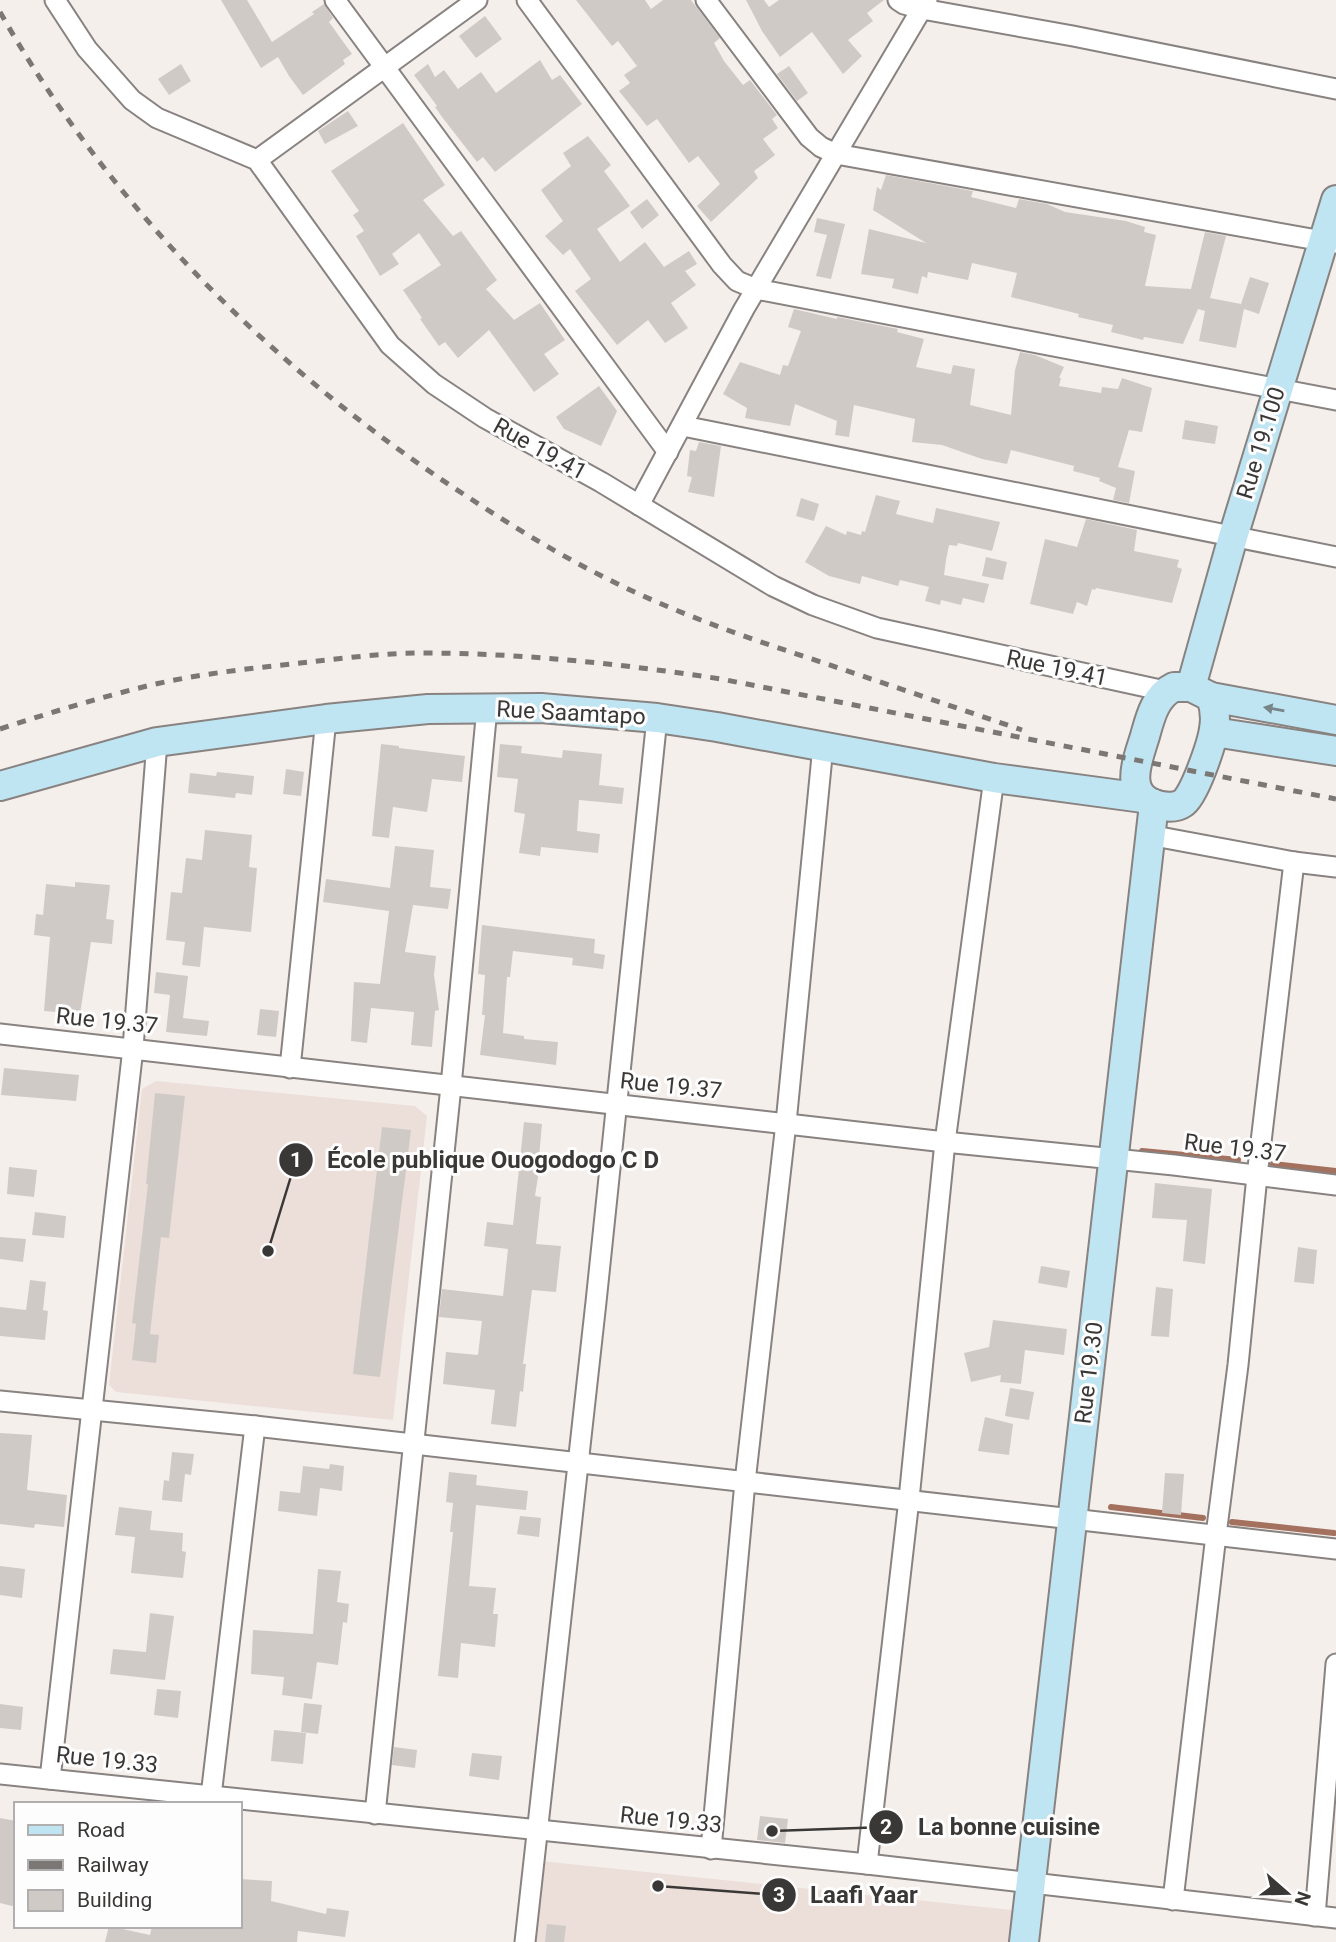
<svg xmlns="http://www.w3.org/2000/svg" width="1336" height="1942" viewBox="0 0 1336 1942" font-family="Roboto,sans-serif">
	<rect width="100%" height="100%" fill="#f5efec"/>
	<g fill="#ecded9">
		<path d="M 156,1081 L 415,1106 L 427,1116 L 393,1420 L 116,1392 L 109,1385 L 142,1089 Z"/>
		<path d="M 541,1861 L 1012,1910 L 1009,1942 L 532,1942 Z"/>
	</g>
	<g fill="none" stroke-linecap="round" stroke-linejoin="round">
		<g stroke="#a4715e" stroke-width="6">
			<path d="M 1142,1151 L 1238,1160"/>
			<path d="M 1273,1164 L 1336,1171"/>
			<path d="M 1111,1507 L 1203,1518"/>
			<path d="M 1232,1522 L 1334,1533"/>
		</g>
	</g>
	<g fill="#d0cac7">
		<path d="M 221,0 L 247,0 L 272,42 L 314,14 L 312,12 L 324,4 L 333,18 L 329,22 L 352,54 L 343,60 L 345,64 L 303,95 L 289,76 L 278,57 L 261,68 Z"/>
		<path d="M 576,0 L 645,0 L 651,9 L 663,0 L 691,0 L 720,38 L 714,43 L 724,61 L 743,85 L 750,80 L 777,115 L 772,119 L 778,128 L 763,139 L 775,155 L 754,171 L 758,178 L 711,222 L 697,206 L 720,184 L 698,156 L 689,163 L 657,119 L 647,126 L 619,91 L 630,83 L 624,75 L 637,66 L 618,41 L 612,46 Z"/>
		<path d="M 746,0 L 764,0 L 769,7 L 779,0 L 884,0 L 867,13 L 873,21 L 848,40 L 862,56 L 843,74 L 812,32 L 780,57 L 762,31 Z"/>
		<path d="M 485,16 L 502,39 L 476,58 L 459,36 Z"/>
		<path d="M 540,60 L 552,80 L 560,75 L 582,104 L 495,172 L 483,157 L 477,162 L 442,117 L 435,107 L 437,106 L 414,75 L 428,64 L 435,77 L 444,70 L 458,89 L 481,72 L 496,93 Z"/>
		<path d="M 181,64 L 191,81 L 169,95 L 158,79 Z"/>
		<path d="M 789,66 L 808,93 L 797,101 L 777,74 Z"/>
		<path d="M 348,111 L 358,126 L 325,144 L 318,131 Z"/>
		<path d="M 403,123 L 445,185 L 423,200 L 453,236 L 461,231 L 497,280 L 486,289 L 514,320 L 540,303 L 565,340 L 544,354 L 559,374 L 534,392 L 489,330 L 458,358 L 445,342 L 439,346 L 420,319 L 422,318 L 403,290 L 441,265 L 419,233 L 392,254 L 399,264 L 380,276 L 356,236 L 364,231 L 353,215 L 359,211 L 331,171 Z"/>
		<path d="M 588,136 L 611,165 L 604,171 L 630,206 L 597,229 L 620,262 L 645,242 L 664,267 L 689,251 L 697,264 L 685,271 L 696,285 L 671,303 L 688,328 L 665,343 L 648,320 L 617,345 L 575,291 L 591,279 L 570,249 L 563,255 L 545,236 L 563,221 L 541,190 L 571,166 L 563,153 Z"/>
		<path d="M 886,175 L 973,191 L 971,197 L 1016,208 L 1019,199 L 1047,204 L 1065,212 L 1126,221 L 1145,227 L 1144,232 L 1156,235 L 1145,286 L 1191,289 L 1205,232 L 1226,236 L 1210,298 L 1241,304 L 1250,277 L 1269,283 L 1259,314 L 1244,309 L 1236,348 L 1199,341 L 1205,311 L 1198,309 L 1183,344 L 1144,337 L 1143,340 L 1111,332 L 1113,325 L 1078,317 L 1079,314 L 1011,297 L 1017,273 L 972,263 L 968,280 L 928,272 L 927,278 L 922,276 L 918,294 L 892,288 L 894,279 L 861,274 L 869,229 L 926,243 L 873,210 L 877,187 L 881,190 Z"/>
		<path d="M 647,199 L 659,215 L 642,229 L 630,212 Z"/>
		<path d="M 817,218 L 845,224 L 831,279 L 816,276 L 827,235 L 814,232 Z"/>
		<path d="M 794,309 L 837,319 L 837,317 L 898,329 L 897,332 L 924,339 L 916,367 L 951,374 L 953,365 L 975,369 L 970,405 L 1011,415 L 1015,370 L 1020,352 L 1035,355 L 1064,367 L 1059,378 L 1061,378 L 1059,386 L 1101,393 L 1102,387 L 1118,389 L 1122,378 L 1152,388 L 1142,432 L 1129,430 L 1118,467 L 1135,471 L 1129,503 L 1113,500 L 1116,488 L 1099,481 L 1100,478 L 1073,471 L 1074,466 L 1011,450 L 1007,464 L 982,459 L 942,445 L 912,442 L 915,419 L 854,405 L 849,437 L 835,435 L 837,421 L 795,404 L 790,426 L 745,418 L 747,408 L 723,394 L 740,362 L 780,375 L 783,365 L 788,366 L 801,331 L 788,327 Z"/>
		<path d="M 599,386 L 617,411 L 601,446 L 564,429 L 556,417 Z"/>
		<path d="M 1185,420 L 1218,426 L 1215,444 L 1182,439 Z"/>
		<path d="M 699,442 L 721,446 L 714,497 L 688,492 L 692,477 L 687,476 L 690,450 L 696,451 Z"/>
		<path d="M 876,495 L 900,501 L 896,514 L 933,523 L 936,508 L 1000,522 L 992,551 L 958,543 L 957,546 L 949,545 L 946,560 L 944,575 L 989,584 L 984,603 L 963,598 L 961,605 L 941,600 L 940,605 L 925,601 L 929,587 L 900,580 L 898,586 L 862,576 L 860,584 L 829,576 L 805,562 L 826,526 L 846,535 L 847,531 L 861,535 L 862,531 L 865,532 Z"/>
		<path d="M 801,498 L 819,504 L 814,521 L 796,516 Z"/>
		<path d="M 1086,519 L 1137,530 L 1134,551 L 1179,560 L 1177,567 L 1182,569 L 1172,603 L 1096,588 L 1095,590 L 1092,589 L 1087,606 L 1077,602 L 1073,614 L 1030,604 L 1045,539 L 1077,547 Z"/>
		<path d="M 986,557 L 1007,562 L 1003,580 L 982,576 Z"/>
		<path d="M 381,744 L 399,746 L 399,748 L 465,756 L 462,782 L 432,779 L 427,812 L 393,807 L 389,838 L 372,836 Z"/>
		<path d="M 500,744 L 522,746 L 521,753 L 562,758 L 563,750 L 602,754 L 599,785 L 624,788 L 622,804 L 579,800 L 577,831 L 600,834 L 598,853 L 541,847 L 540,856 L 519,853 L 525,814 L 514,812 L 518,779 L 497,777 Z"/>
		<path d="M 286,769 L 304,772 L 301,796 L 283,794 Z"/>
		<path d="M 217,772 L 254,776 L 252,795 L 236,793 L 235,798 L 188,793 L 190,773 L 216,776 Z"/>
		<path d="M 205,830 L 252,835 L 249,867 L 257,868 L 251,932 L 204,927 L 200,967 L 182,965 L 185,942 L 166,940 L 171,892 L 182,893 L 186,858 L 202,860 Z"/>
		<path d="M 395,846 L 434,850 L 430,887 L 451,889 L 448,909 L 413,905 L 405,952 L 436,956 L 434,975 L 439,1010 L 435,1011 L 432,1047 L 411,1045 L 414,1012 L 371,1008 L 367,1043 L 351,1041 L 354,982 L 380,984 L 389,911 L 323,902 L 326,879 L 390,888 Z"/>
		<path d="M 75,882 L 110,885 L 106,919 L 114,920 L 112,944 L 91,942 L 80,1014 L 44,1011 L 50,937 L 34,935 L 36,914 L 43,915 L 46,884 L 75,887 Z"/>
		<path d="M 482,925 L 595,939 L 594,953 L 605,955 L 603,969 L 572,965 L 573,958 L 513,951 L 510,977 L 507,977 L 503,1033 L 524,1036 L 524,1039 L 558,1042 L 556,1065 L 480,1055 L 485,1015 L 482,1015 L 485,975 L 478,974 Z"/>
		<path d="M 156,972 L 188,976 L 183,1018 L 209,1021 L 207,1036 L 166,1032 L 170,995 L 154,993 Z"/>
		<path d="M 260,1009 L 279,1011 L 276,1037 L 257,1035 Z"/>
		<path d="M 4,1068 L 79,1075 L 76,1101 L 1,1095 Z"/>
		<path d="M 155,1093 L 185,1096 L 169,1238 L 161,1237 L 150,1334 L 159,1335 L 156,1363 L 132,1360 L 136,1324 L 132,1323 L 148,1184 L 146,1184 Z"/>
		<path d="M 524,1122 L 542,1124 L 539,1157 L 541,1157 L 535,1196 L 541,1197 L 536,1244 L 561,1246 L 556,1292 L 532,1290 L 523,1364 L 526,1364 L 523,1392 L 520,1391 L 516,1427 L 491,1424 L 495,1390 L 443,1384 L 446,1352 L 478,1355 L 482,1321 L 439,1317 L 442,1289 L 503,1296 L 508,1249 L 484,1246 L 487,1222 L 513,1225 Z"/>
		<path d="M 382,1127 L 411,1130 L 380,1377 L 353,1374 Z"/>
		<path d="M 9,1167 L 37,1170 L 34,1197 L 7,1194 Z"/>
		<path d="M 1155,1183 L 1212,1189 L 1205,1264 L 1183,1261 L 1187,1220 L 1152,1218 Z"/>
		<path d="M 35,1212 L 66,1216 L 64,1238 L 32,1235 Z"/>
		<path d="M 0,1237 L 26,1239 L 23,1262 L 0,1259 Z"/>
		<path d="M 1298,1247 L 1317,1250 L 1314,1284 L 1294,1282 Z"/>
		<path d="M 1041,1266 L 1070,1271 L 1067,1288 L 1038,1283 Z"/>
		<path d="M 30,1280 L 46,1282 L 43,1310 L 48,1311 L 45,1340 L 0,1336 L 0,1307 L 26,1310 Z"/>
		<path d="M 1156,1287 L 1173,1289 L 1169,1337 L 1151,1336 Z"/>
		<path d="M 993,1320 L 1067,1329 L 1064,1355 L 1025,1350 L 1021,1384 L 1000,1382 L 1001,1375 L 971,1382 L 964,1353 L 989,1347 Z"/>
		<path d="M 1010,1388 L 1034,1392 L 1029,1420 L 1005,1416 Z"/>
		<path d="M 985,1417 L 1013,1424 L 1009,1455 L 978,1451 Z"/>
		<path d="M 0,1433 L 32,1435 L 27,1490 L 67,1495 L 64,1527 L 35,1524 L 34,1528 L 0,1524 Z"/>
		<path d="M 172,1452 L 194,1454 L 191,1475 L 185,1474 L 182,1502 L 162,1500 L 164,1480 L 169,1481 Z"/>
		<path d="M 330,1464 L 344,1466 L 342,1491 L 320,1488 L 317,1516 L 278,1511 L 280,1491 L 300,1493 L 303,1466 L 329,1469 Z"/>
		<path d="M 449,1472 L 477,1475 L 476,1485 L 528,1491 L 526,1510 L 476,1505 L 469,1586 L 496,1588 L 493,1614 L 498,1614 L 495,1647 L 461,1643 L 458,1678 L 438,1676 L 453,1532 L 450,1532 L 453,1503 L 446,1502 Z"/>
		<path d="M 1165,1473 L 1184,1474 L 1181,1515 L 1162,1513 Z"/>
		<path d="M 119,1507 L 152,1511 L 150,1530 L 183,1533 L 182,1551 L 186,1552 L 183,1578 L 131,1573 L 135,1537 L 115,1535 Z"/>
		<path d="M 520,1516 L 541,1518 L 539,1537 L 517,1534 Z"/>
		<path d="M 0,1566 L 25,1569 L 22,1598 L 0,1595 Z"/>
		<path d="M 318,1569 L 341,1571 L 337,1602 L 349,1604 L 347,1623 L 343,1622 L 338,1665 L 317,1662 L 312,1699 L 282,1695 L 284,1677 L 251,1674 L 253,1630 L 313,1634 Z"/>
		<path d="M 150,1613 L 174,1616 L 165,1680 L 110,1674 L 113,1649 L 146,1652 Z"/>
		<path d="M 157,1689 L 181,1691 L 178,1718 L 154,1715 Z"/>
		<path d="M 304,1703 L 322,1705 L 318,1734 L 301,1732 Z"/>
		<path d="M 0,1704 L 23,1707 L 21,1730 L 0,1728 Z"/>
		<path d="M 274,1730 L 306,1733 L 303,1764 L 271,1761 Z"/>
		<path d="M 394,1747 L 417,1750 L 415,1768 L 392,1765 Z"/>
		<path d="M 472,1753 L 502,1756 L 499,1780 L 469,1776 Z"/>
		<path d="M 760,1816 L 788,1819 L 785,1843 L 757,1840 Z"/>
		<path d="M 0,1818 L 16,1821 L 16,1907 L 0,1903 Z"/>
		<path d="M 240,1879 L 272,1881 L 271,1901 L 326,1914 L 327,1908 L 349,1911 L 345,1937 L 298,1931 L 297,1942 L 105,1942 L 109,1926 L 150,1935 L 152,1926 L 240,1926 Z"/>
		<path d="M 547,1924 L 566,1926 L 564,1942 L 545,1942 Z"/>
	</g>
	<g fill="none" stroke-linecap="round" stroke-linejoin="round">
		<g stroke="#888280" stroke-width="23">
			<g id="street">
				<path d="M 55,0 L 87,49 L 132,100 L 157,118 L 257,160 L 390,345 L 434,384 L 485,418 L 601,482 L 773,586 L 813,605 L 877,628 L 1165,691"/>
				<path d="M 335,0 L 668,452"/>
				<path d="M 527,0 L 722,265 L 737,281 L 756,289 L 1336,400"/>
				<path d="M 706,0 L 809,137 L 821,147 L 836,154 L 1334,243"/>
				<path d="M 898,0 L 904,4 L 922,9 L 1073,36 L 1336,89"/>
				<path d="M 257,160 L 477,0"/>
				<path d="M 683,426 L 1336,557"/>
				<path d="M 639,505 L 744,309 L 927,0"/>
				<path d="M 1149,835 L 1294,862 L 1336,867"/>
				<path d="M 0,1034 L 945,1142 L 1174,1165 L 1336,1185"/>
				<path d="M 290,1068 L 326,719"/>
				<path d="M 0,1401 L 255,1426 L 1336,1549"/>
				<path d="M 0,1774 L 867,1864 L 1336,1918"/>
				<path d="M 50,1779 L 133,1048 L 157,742"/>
				<path d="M 211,1796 L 255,1426"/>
				<path d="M 375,1814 L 451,1086 L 487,708"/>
				<path d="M 711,1849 L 745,1482 L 786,1123 L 823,746"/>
				<path d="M 867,1864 L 909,1499 L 945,1142 L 994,778"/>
				<path d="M 1173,1900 L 1216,1535 L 1238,1365 L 1257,1176 L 1294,862"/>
				<path d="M 1315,1916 L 1336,1664"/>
				<path d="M 525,1942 L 596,1302 L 657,718"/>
			</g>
		</g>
		<g stroke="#888280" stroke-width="32">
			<g id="secondary">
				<path d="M 1174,687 L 1191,687 L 1211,697 C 1215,708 1216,718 1214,729 C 1212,743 1194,797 1183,803 C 1176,808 1165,807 1157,805 C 1123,794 1137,762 1145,736 C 1150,718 1155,696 1174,687 Z"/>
				<path d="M 1191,687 L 1233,537 L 1336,200"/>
				<path d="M 1211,697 L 1336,720"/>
				<path d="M 1214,732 L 1336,751"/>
				<path d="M 0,786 L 157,742 L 326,719 L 428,709 L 541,708 L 657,718 L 717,727 L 994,778 L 1143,798"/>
				<path d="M 1024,1942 L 1154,804"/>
			</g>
		</g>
		<use href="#street" stroke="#fff" stroke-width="19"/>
		<use href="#secondary" stroke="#c0e5f2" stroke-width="28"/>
		<g stroke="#7a7775" stroke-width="5" stroke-dasharray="9 9" stroke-linecap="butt">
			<path d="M 0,12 C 113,212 279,375 471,499 C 530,538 592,574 657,602 C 712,626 769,645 827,664 C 892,686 957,708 1022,730"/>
			<path d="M 0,729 C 49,713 98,698 147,686 C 201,673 256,668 310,662 C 346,658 384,653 421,653 C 522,653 622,664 721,679 L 1336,799"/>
		</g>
	</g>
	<defs><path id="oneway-solid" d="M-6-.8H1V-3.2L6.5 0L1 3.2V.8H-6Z" transform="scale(1.75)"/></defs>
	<use fill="#76868b" href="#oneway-solid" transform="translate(1274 709) rotate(-170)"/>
	<g text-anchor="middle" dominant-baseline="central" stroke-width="6" stroke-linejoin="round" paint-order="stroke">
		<g font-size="23" fill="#3a3837" stroke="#fefdfd">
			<text transform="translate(1261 443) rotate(-73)">Rue 19.100</text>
			<text transform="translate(540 449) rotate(29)">Rue 19.41</text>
			<text transform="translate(1057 668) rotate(12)">Rue 19.41</text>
			<text transform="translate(571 713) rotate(3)">Rue Saamtapo</text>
			<text transform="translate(107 1021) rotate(6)">Rue 19.37</text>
			<text transform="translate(671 1086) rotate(6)">Rue 19.37</text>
			<text transform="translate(1235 1148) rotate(7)">Rue 19.37</text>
			<text transform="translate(1089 1373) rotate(-83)">Rue 19.30</text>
			<text transform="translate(107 1760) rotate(6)">Rue 19.33</text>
			<text transform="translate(671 1820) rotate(6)">Rue 19.33</text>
		</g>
	</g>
	<path fill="none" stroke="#3a3837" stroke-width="2.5" d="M268 1251L296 1160M772 1831L886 1827M658 1886L779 1895"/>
	<g fill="#3a3837" stroke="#fefdfd" stroke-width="2.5">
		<circle cx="268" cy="1251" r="7"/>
		<circle cx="772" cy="1831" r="7"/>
		<circle cx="658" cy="1886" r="7"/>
		<circle cx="296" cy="1160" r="18"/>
		<circle cx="886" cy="1827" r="18"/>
		<circle cx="779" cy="1895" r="18"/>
	</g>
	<g font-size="21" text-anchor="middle" font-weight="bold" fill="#fff">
		<text x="296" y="1167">1</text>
		<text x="886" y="1834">2</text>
		<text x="779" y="1902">3</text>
	</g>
	<g font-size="24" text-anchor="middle" font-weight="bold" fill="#3a3837" stroke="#fefdfd" stroke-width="6" stroke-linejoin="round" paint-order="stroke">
		<text x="493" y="1168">École publique Ouogodogo C D</text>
		<text x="1009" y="1835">La bonne cuisine</text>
		<text x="864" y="1903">Laafi Yaar</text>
	</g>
	<rect x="14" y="1802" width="228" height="126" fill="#fefdfd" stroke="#b0aeae" stroke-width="2"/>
	<rect x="28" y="1825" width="35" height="10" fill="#c0e5f2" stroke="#b0aeae" stroke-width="2"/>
	<text x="77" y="1837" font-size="21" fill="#3a3837">Road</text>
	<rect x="28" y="1860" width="35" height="10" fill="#7a7775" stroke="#b0aeae" stroke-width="2"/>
	<text x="77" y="1872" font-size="21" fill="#3a3837">Railway</text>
	<rect x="28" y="1890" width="35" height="21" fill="#d0cac7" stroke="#b0aeae" stroke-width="2"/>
	<text x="77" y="1907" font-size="21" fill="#3a3837">Building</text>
	<g transform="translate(1287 1893) rotate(110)" stroke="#fefdfd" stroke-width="5" paint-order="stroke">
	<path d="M0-5L12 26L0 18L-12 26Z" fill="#3a3837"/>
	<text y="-10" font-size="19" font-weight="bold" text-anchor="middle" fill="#3a3837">N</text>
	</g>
</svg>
